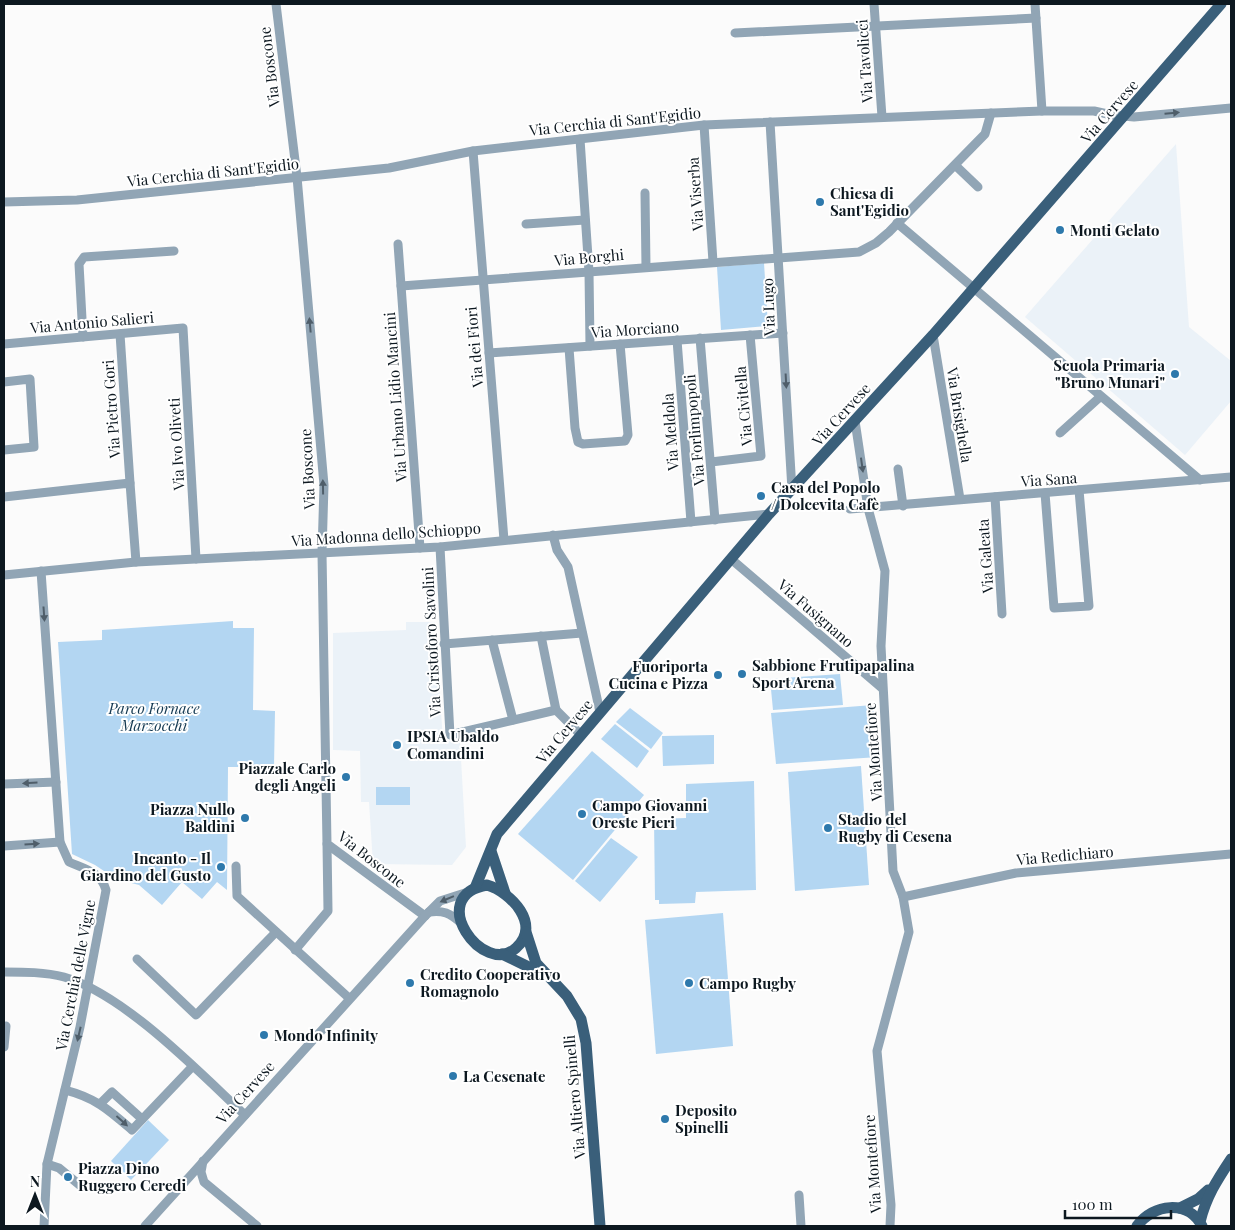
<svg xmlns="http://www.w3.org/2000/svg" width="1235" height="1230" viewBox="0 0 1235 1230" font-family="'Playfair Display',serif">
	<rect width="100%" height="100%" fill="#fbfbfb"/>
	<g fill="#ebf2f8">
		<path d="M 1176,144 L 1189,327 L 1231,361 L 1231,401 L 1185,455 L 1025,317 Z"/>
		<path d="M 406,622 L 435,622 L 443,741 L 460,741 L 466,847 L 452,865 L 373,864 L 369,802 L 361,802 L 360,751 L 333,750 L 333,633 L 406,630 Z"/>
	</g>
	<g fill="#b3d6f2">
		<path d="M 764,263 L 768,326 L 721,330 L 717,267 Z"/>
		<path d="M 233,621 L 233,628 L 254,628 L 253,710 L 275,711 L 274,767 L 228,767 L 227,890 L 217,882 L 202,899 L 182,882 L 162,905 L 139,885 L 116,879 L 95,865 L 72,854 L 58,642 L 102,640 L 102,630 Z"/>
		<path d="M 840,674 L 843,705 L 773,710 L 770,679 Z"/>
		<path d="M 873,705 L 878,757 L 776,764 L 771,713 Z"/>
		<path d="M 630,708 L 663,733 L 651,749 L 616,722 Z"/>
		<path d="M 615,724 L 649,751 L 637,768 L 601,739 Z"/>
		<path d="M 714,735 L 714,764 L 663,766 L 662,736 Z"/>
		<path d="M 592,751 L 644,795 L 573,880 L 518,834 Z"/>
		<path d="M 861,766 L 869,885 L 795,891 L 788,772 Z"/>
		<path d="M 754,781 L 756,890 L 696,892 L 695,903 L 659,904 L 659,900 L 655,900 L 654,819 L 686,818 L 686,784 Z"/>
		<rect x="376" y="787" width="34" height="18"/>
		<path d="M 611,838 L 638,857 L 600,902 L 575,881 Z"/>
		<path d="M 723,913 L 733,1046 L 656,1054 L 645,920 Z"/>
		<path d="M 148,1120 L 169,1140 L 131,1180 L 111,1161 Z"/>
	</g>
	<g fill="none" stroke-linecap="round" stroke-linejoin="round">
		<g stroke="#91a5b5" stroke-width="9">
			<path d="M 276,4 L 297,177 L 324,485 L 322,553 L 327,844 L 425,916"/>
			<path d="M 874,4 L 882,117"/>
			<path d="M 1035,4 L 1042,111"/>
			<path d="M 735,33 L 1036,18"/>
			<path d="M 770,122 L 792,490"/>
			<path d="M 704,125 L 713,262"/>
			<path d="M 580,139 L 589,272 L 590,346"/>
			<path d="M 473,151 L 504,540"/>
			<path d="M 955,165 L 978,187"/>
			<path d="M 645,193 L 646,267"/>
			<path d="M 4,202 L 77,200 L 389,168 L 473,151 L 704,125 L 1042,111 L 1094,111 L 1112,115 L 1134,117 L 1231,108"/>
			<path d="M 897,223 L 1200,480"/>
			<path d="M 526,224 L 585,220"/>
			<path d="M 398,244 L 420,548"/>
			<path d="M 401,286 L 859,252 L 876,243 L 889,232 L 985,134 L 991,113"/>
			<path d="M 120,334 L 130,483"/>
			<path d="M 933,335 L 960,499"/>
			<path d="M 83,337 L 79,264 L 84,257 L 174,251"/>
			<path d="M 700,338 L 715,520"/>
			<path d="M 677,340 L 691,522"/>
			<path d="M 4,344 L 183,328 L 196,559"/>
			<path d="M 569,348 L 575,428 L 578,442 L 583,444 L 625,441 L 628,435 L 620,344"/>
			<path d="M 489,353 L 783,333"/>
			<path d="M 4,382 L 30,379 L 34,447 L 4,450"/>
			<path d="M 855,421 L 868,508 L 885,571 L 881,646 L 893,871 L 903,897 L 909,932 L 877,1051 L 891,1205 L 890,1226"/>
			<path d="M 1060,433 L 1100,397"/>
			<path d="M 711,462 L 761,456 L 750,335"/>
			<path d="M 898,469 L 903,506"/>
			<path d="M 1045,493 L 1054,608 L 1089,606 L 1079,490"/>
			<path d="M 4,497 L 130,483 L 136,562"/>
			<path d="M 995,497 L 1002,614"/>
			<path d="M 850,509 L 1231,477"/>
			<path d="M 553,535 L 557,550 L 568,567 L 600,712"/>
			<path d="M 440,547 L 450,735 L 556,710"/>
			<path d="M 731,559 L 882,688"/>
			<path d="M 41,571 L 60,842 L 69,862 C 85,869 101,872 106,890 L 80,1027 L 47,1164 L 44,1226"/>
			<path d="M 4,575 L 136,562 L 440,547 L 769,514"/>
			<path d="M 541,636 L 556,710"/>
			<path d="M 492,640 L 513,720"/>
			<path d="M 444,644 L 582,633"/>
			<path d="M 556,710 L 581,735"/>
			<path d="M 4,784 L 56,782"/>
			<path d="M 4,846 L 60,842"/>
			<path d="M 236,866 L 237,896 L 349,998"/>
			<path d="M 903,897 L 1016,873 L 1231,854"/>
			<path d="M 429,912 C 443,910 450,913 461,923"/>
			<path d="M 295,950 L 328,911 L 327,844"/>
			<path d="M 137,959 L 196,1015 L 276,932"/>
			<path d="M 4,972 C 24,972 45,972 64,977 C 124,994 199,1072 245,1115"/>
			<path d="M 4,1047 L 6,1026"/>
			<path d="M 65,1090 C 96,1098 109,1110 132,1130 L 192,1067"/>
			<path d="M 101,1103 L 112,1092 L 142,1119"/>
			<path d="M 203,1161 L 201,1172 L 204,1182 L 257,1226"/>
			<path d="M 47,1164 L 59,1168 L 82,1187"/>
			<path d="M 799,1195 L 801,1226"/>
			<path d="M 145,1226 L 425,916 L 440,901 L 468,892"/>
		</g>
		<g stroke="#3a5f7a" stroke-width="11">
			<path d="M 491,851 L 505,893"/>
			<path d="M 487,885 C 511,892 542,925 516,948 C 484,978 424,896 487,885 Z"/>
			<path d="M 475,888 L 497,834 L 769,514 L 933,335 L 1221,4"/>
			<path d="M 526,932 L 536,963 L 567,996 L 581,1019 L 586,1043 L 600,1226"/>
			<path d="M 502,954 L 541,973"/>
			<path d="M 1180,1208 L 1198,1199 L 1208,1190"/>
			<path d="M 1200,1222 C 1206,1197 1217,1180 1231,1159"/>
			<path d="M 1137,1226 C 1153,1204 1188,1199 1202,1226"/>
		</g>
	</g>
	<defs><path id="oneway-solid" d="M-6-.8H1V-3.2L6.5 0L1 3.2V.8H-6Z" transform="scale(1.25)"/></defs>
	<g fill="#4f5e6a">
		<use href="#oneway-solid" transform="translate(1172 113) rotate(-5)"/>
		<use href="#oneway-solid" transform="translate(310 325) rotate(-95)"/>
		<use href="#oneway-solid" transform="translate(786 381) rotate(87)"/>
		<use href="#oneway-solid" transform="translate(862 465) rotate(82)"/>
		<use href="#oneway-solid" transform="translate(323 487) rotate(-91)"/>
		<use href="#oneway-solid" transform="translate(44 614) rotate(86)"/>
		<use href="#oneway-solid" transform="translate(30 783) rotate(177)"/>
		<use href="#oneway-solid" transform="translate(32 844) rotate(-4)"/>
		<use href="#oneway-solid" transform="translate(447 899) rotate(157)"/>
		<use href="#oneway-solid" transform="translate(79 1034) rotate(103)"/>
		<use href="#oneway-solid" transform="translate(122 1121) rotate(42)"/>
	</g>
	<g fill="#2e79ac" stroke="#fff" stroke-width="2">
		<circle cx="820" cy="202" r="5"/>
		<circle cx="1060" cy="230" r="5"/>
		<circle cx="1175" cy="374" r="5"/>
		<circle cx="761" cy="496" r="5"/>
		<circle cx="742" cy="674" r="5"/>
		<circle cx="718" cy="675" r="5"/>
		<circle cx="397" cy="745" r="5"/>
		<circle cx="346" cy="777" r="5"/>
		<circle cx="582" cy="814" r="5"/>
		<circle cx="245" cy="818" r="5"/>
		<circle cx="828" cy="828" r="5"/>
		<circle cx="221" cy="867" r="5"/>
		<circle cx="410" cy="983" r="5"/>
		<circle cx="689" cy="983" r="5"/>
		<circle cx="264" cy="1035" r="5"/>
		<circle cx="453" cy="1076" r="5"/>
		<circle cx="665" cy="1119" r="5"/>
		<circle cx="68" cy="1177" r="5"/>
	</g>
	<g text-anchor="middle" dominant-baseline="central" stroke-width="4" stroke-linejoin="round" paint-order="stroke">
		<g font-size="15" fill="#0d1820" stroke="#fff">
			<text transform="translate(864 61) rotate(-94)">Via Tavolicci</text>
			<text transform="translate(269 67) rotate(-97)">Via Boscone</text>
			<text transform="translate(1109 111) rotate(-49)">Via Cervese</text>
			<text transform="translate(615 121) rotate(-6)">Via Cerchia di Sant'Egidio</text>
			<text transform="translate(213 172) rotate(-6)">Via Cerchia di Sant'Egidio</text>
			<text transform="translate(695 194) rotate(-94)">Via Viserba</text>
			<text transform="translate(589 257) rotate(-5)">Via Borghi</text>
			<text transform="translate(768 307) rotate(-92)">Via Lugo</text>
			<text transform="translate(92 322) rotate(-5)">Via Antonio Salieri</text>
			<text transform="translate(635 329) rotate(-4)">Via Morciano</text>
			<text transform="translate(474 347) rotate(-95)">Via dei Fiori</text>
			<text transform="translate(395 397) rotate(-94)">Via Urbano Lidio Mancini</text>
			<text transform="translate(743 406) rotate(-95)">Via Civitella</text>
			<text transform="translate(111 409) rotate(-94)">Via Pietro Gori</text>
			<text transform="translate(841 414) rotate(-48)">Via Cervese</text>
			<text transform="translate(960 415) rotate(81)">Via Brisighella</text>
			<text transform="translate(694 430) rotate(-95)">Via Forlimpopoli</text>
			<text transform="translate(670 432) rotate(-94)">Via Meldola</text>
			<text transform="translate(176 444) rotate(-93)">Via Ivo Oliveti</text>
			<text transform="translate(307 469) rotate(-93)">Via Boscone</text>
			<text transform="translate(1049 479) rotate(-4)">Via Sana</text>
			<text transform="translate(386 534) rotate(-4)">Via Madonna dello Schioppo</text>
			<text transform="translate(985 556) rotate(-94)">Via Galeata</text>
			<text transform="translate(816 613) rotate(41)">Via Fusignano</text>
			<text transform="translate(431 642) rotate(-93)">Via Cristoforo Savolini</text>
			<text transform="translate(564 731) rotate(-50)">Via Cervese</text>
			<text transform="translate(873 752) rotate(-94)">Via Montefiore</text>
			<text transform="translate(1065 855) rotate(-5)">Via Redichiaro</text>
			<text transform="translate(372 859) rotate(38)">Via Boscone</text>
			<text transform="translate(75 975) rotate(-79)">Via Cerchia delle Vigne</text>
			<text transform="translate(245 1092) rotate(-48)">Via Cervese</text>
			<text transform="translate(574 1097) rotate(-95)">Via Altiero Spinelli</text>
			<text transform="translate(872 1164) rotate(-94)">Via Montefiore</text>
		</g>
		<g font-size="15" font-weight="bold" fill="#0d1820" stroke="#fff" text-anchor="start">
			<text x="830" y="193">Chiesa di<tspan x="830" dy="17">Sant'Egidio</tspan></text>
			<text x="1070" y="230">Monti Gelato</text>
			<text x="1165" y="365" text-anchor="end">Scuola Primaria<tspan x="1165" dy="17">"Bruno Munari"</tspan></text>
			<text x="771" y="487">Casa del Popolo<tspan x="771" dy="17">/ Dolcevita Cafè</tspan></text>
			<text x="752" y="665">Sabbione Frutipapalina<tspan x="752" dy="17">Sport Arena</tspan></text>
			<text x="708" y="666" text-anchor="end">Fuoriporta<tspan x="708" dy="17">Cucina e Pizza</tspan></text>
			<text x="407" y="736">IPSIA Ubaldo<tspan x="407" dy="17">Comandini</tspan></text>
			<text x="336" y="768" text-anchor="end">Piazzale Carlo<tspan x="336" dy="17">degli Angeli</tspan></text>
			<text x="592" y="805">Campo Giovanni<tspan x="592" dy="17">Oreste Pieri</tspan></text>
			<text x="235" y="809" text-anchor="end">Piazza Nullo<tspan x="235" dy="17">Baldini</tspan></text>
			<text x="838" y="819">Stadio del<tspan x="838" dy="17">Rugby di Cesena</tspan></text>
			<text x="211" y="858" text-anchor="end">Incanto - Il<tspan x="211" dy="17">Giardino del Gusto</tspan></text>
			<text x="420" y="974">Credito Cooperativo<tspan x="420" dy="17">Romagnolo</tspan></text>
			<text x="699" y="983">Campo Rugby</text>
			<text x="274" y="1035">Mondo Infinity</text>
			<text x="463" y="1076">La Cesenate</text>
			<text x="675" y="1110">Deposito<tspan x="675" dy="17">Spinelli</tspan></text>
			<text x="78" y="1168">Piazza Dino<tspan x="78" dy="17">Ruggero Ceredi</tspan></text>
		</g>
		<g font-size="15" font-style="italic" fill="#143952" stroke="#fff">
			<text x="154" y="708">Parco Fornace<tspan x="154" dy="17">Marzocchi</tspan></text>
		</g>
	</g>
	<rect width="1235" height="1230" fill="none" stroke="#0d1820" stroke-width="10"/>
	<g transform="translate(35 1195)" stroke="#ffffff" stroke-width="4" paint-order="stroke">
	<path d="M0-4L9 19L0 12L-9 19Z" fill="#0d1820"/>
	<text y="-8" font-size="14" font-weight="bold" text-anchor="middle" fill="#0d1820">N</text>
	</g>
	<path d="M1065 1210v8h106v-8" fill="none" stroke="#0d1820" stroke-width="2.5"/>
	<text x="1072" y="1210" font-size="15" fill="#0d1820" stroke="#ffffff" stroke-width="4" paint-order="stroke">100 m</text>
</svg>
